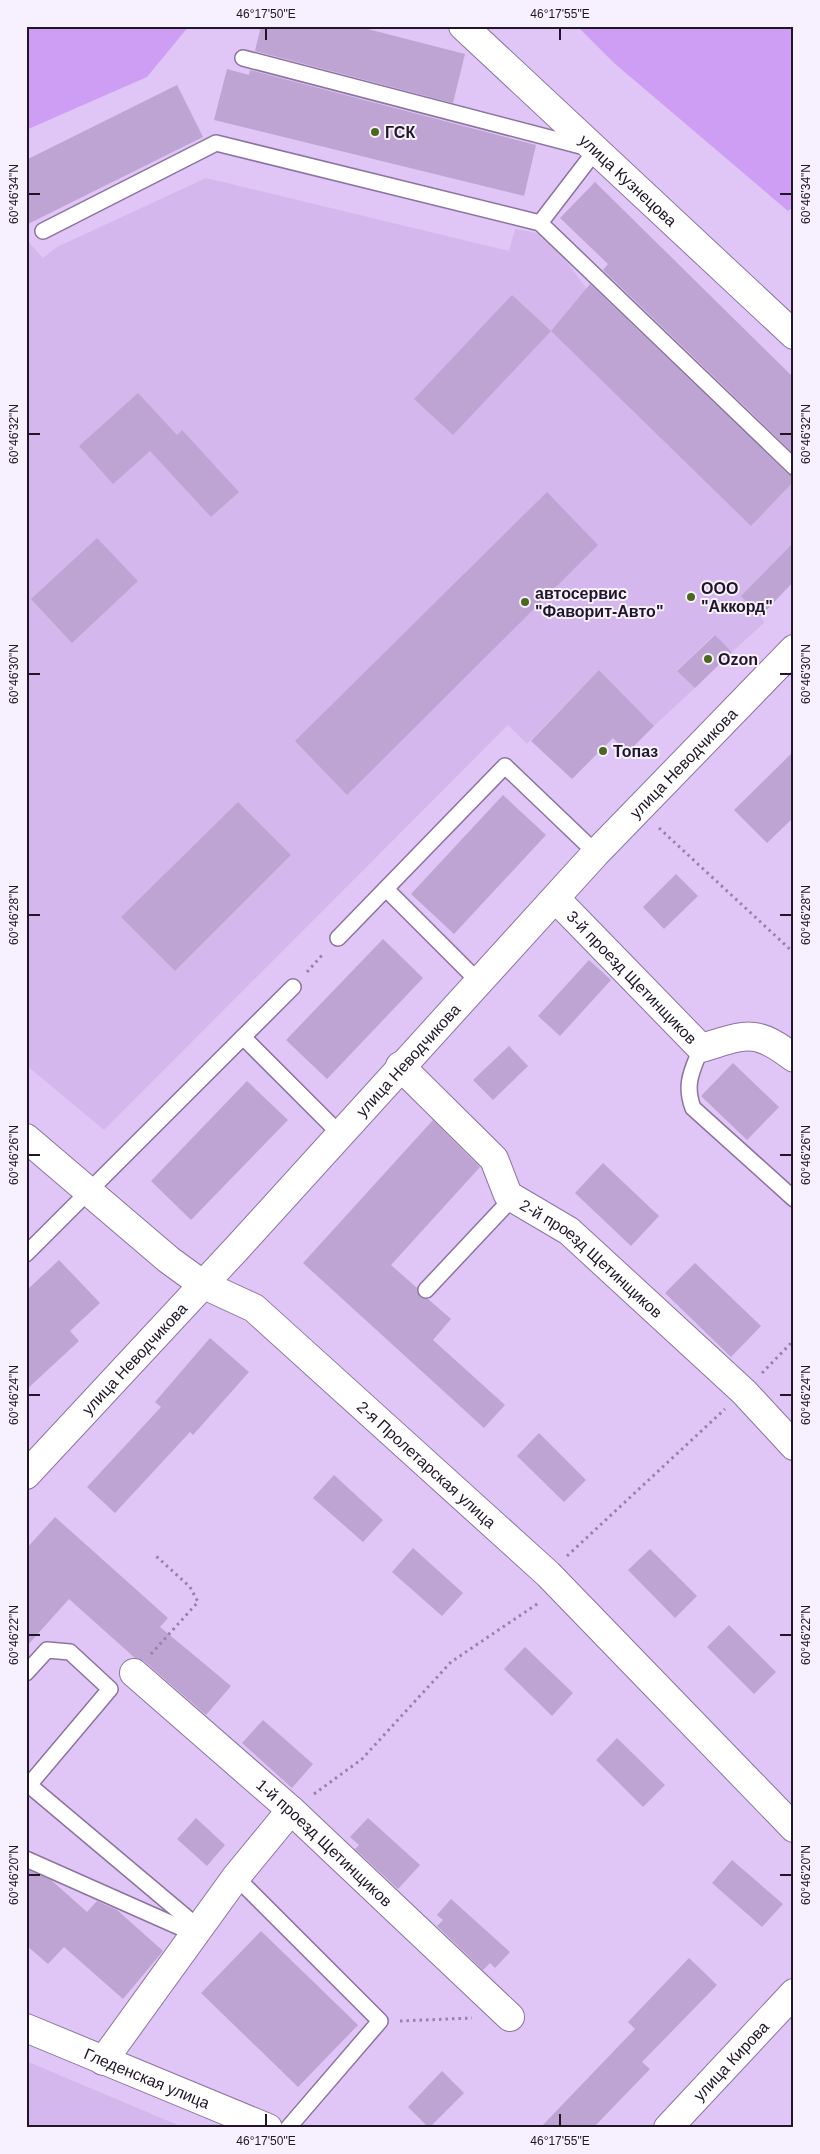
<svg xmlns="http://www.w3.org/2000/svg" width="820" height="2154" viewBox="0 0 820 2154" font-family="Arial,sans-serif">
	<rect width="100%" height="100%" fill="#e0c6f6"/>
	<g fill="#d4b8ed">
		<path d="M 206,178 L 509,251 L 515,229 L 547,235 L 587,289 L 794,488 L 794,542 L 741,596 L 765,622 L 732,652 L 714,635 L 677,670 L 695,688 L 654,726 L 599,670 L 527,744 L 508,725 L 104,1130 L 26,1065 L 26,239 L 43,258 L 57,247 Z"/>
		<path d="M 26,2061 L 185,2128 L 26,2128 Z"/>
	</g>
	<g fill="#ce9ef4">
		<path d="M 26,26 L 189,26 L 147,77 L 26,130 Z"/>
		<path d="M 577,26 L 794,26 L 794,206 L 788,211 L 614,63 Z"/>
	</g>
	<g fill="#bda4d3">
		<path d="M 261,26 L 356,26 L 465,54 L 453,103 L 255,51 Z"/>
		<path d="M 227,69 L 249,75 L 250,70 L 536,145 L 524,196 L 214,120 Z"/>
		<path d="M 177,85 L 203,137 L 26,225 L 26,160 Z"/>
		<path d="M 595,182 L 794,378 L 794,454 L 603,270 L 608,264 L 560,218 Z"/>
		<path d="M 590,284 L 788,474 L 794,476 L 794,481 L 751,526 L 551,331 Z"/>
		<path d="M 512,295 L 551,331 L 453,435 L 414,399 Z"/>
		<path d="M 138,393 L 177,435 L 182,430 L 239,492 L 211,517 L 150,451 L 113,484 L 79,446 Z"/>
		<path d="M 547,492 L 598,545 L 347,795 L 295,741 Z"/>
		<path d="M 97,538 L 138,581 L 72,643 L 31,599 Z"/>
		<path d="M 794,542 L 794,581 L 760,617 L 741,596 Z"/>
		<path d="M 715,635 L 732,652 L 695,688 L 677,671 Z"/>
		<path d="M 599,670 L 654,726 L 627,753 L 613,738 L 572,779 L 531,741 Z"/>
		<path d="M 794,751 L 794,817 L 767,843 L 734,810 Z"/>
		<path d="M 503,795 L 546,835 L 454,934 L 411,894 Z"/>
		<path d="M 238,802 L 291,855 L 175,971 L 121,917 Z"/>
		<path d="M 676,874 L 698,896 L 664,929 L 643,907 Z"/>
		<path d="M 383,939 L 423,978 L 327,1079 L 286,1040 Z"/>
		<path d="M 589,960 L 611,980 L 560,1036 L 538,1016 Z"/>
		<path d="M 509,1046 L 528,1066 L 493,1100 L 473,1080 Z"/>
		<path d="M 733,1063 L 779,1107 L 747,1140 L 701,1096 Z"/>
		<path d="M 247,1081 L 288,1120 L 191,1220 L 151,1181 Z"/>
		<path d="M 433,1120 L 480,1167 L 391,1265 L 417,1288 L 420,1297 L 428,1299 L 451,1319 L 433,1340 L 505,1405 L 484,1428 L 303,1263 Z"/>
		<path d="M 603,1163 L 659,1216 L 631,1246 L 575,1193 Z"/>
		<path d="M 59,1260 L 100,1303 L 70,1331 L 79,1341 L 26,1390 L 26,1291 Z"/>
		<path d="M 695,1263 L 761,1326 L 731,1357 L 665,1293 Z"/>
		<path d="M 210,1338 L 249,1372 L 193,1435 L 190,1432 L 115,1513 L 87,1487 L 161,1407 L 155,1402 Z"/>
		<path d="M 539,1433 L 586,1480 L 564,1502 L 517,1456 Z"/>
		<path d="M 334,1475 L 383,1520 L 363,1542 L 313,1498 Z"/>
		<path d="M 55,1517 L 168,1618 L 160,1627 L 231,1686 L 206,1715 L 144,1661 L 135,1658 L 69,1599 L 26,1647 L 26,1549 Z"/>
		<path d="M 413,1548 L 463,1593 L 442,1616 L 392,1572 Z"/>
		<path d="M 650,1549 L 697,1596 L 675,1618 L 628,1570 Z"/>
		<path d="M 729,1625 L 776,1672 L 754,1694 L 707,1647 Z"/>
		<path d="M 525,1647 L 573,1693 L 552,1716 L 504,1669 Z"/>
		<path d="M 263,1720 L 313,1764 L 292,1788 L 242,1743 Z"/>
		<path d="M 617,1738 L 665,1785 L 643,1807 L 596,1760 Z"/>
		<path d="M 196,1818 L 225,1845 L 207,1866 L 177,1839 Z"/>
		<path d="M 368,1818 L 420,1865 L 398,1889 L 355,1849 L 359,1845 L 350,1837 Z"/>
		<path d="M 732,1860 L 783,1904 L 762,1927 L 712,1883 Z"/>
		<path d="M 26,1869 L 51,1880 L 87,1912 L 97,1901 L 117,1910 L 163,1951 L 123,1999 L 64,1947 L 48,1964 L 26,1945 Z"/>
		<path d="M 451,1899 L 510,1952 L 495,1968 L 490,1963 L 483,1970 L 437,1926 L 443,1920 L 437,1915 Z"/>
		<path d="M 261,1931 L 358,2025 L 298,2087 L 201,1993 Z"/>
		<path d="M 689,1958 L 717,1985 L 642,2062 L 650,2069 L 593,2128 L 540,2128 L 635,2029 L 628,2022 Z"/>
		<path d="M 442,2071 L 464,2093 L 429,2128 L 408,2107 Z"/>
	</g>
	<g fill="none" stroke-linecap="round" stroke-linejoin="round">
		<g stroke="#8c74a0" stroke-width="18">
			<g id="lane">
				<path d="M 243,58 L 596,150 L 540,223"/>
				<path d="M 43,231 L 216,143 L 540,223 L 794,467"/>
				<path d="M 386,889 L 478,981"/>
				<path d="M 338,938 L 505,766 L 596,853"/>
				<path d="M 243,1037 L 340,1134"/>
				<path d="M 701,1048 C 692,1071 684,1084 693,1108 L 794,1199"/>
				<path d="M 26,1254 L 293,987"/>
				<path d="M 426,1290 L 504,1207 L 508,1195"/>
				<path d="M 26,1673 L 47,1650 L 70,1652 L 110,1689 L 29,1785 L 199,1928"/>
				<path d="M 26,1859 L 195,1934"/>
				<path d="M 236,1877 L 380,2021 L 288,2128"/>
			</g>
		</g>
		<g stroke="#8c74a0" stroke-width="30">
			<g id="street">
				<path id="s1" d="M 463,26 L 794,335"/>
				<path id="s2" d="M 556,899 L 701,1048 C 746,1035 754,1027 794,1058"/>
				<path id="s3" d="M 400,1066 L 494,1159 L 508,1195 L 569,1231 L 744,1392 L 794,1446"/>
				<path id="s4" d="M 26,1138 L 169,1260 L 202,1284 L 254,1308 L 548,1574 L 794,1828"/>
				<path id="s5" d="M 134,1673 L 291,1810 L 510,2017"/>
				<path d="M 103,2061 L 236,1877 L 291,1810"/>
			</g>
		</g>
		<g stroke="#8c74a0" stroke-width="30">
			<g id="secondary">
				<path id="s6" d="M 26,1475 L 239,1246 L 596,853 L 794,649"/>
				<path id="s7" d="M 26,2028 L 268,2128"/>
				<path id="s8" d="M 668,2128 L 794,1993"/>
			</g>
		</g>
		<g stroke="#9683a7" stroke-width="3" stroke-dasharray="2.5 4" stroke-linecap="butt">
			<path d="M 659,828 L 794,953"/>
			<path d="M 307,972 L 324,953"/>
			<path d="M 762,1373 L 794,1340"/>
			<path d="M 567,1556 L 725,1409"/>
			<path d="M 151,1654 L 198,1602 L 190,1587 L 155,1555"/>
			<path d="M 314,1794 L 362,1759 L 451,1662 L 540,1602"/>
			<path d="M 400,2021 L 472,2018"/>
		</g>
		<use href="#lane" stroke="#fff" stroke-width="15"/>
		<use href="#street" stroke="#fff" stroke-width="28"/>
		<use href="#secondary" stroke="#fff" stroke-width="28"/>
	</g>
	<path fill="none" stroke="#201627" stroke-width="2" d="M 266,28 L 266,40M 560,28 L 560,40M 28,194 L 40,194M 780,194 L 792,194M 28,434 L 40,434M 780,434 L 792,434M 28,674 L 40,674M 780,674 L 792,674M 28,915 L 40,915M 780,915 L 792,915M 28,1155 L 40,1155M 780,1155 L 792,1155M 28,1395 L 40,1395M 780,1395 L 792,1395M 28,1635 L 40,1635M 780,1635 L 792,1635M 28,1875 L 40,1875M 780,1875 L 792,1875M 266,2114 L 266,2126M 560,2114 L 560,2126"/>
	<g fill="#4a691e" stroke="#f7f0fe" stroke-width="2">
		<circle cx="375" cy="132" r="5"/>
		<circle cx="691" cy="597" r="5"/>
		<circle cx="525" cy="602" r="5"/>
		<circle cx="708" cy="659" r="5"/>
		<circle cx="603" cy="751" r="5"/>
	</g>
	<g text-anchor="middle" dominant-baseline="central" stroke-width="4" stroke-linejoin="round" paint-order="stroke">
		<g font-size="16" font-weight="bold" fill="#201627" stroke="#f7f0fe" text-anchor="start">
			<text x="385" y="132">ГСК</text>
			<text x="701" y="588">ООО<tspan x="701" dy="18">"Аккорд"</tspan></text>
			<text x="535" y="593">автосервис<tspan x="535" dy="18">"Фаворит-Авто"</tspan></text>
			<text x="718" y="659">Ozon</text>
			<text x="613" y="751">Топаз</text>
		</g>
		<g font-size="16" fill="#201627" stroke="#f7f0fe">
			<text stroke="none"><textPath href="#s1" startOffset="226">улица Кузнецова</textPath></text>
			<text stroke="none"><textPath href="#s6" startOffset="969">улица Неводчикова</textPath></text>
			<text stroke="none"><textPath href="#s2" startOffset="109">3-й проезд Щетинщиков</textPath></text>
			<text stroke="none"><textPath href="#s6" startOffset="564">улица Неводчикова</textPath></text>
			<text stroke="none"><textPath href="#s3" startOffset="276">2-й проезд Щетинщиков</textPath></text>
			<text stroke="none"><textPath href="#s6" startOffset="159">улица Неводчикова</textPath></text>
			<text stroke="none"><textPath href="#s4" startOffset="519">2-я Пролетарская улица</textPath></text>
			<text stroke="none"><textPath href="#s5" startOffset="255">1-й проезд Щетинщиков</textPath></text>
			<text stroke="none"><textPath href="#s8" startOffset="92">улица Кирова</textPath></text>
			<text stroke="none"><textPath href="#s7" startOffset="131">Гледенская улица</textPath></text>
		</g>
	</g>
	<rect width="820" height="2154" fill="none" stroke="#f7f0fe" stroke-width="55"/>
	<rect x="28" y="28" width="764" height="2098" fill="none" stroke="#201627" stroke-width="2"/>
	<g font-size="12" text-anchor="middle" fill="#201627">
		<text x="266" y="18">46°17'50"E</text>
		<text x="560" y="18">46°17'55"E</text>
		<text transform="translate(14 194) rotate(-90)" y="4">60°46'34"N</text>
		<text transform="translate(806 194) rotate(-90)" y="4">60°46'34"N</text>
		<text transform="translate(14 434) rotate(-90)" y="4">60°46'32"N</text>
		<text transform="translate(806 434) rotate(-90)" y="4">60°46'32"N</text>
		<text transform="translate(14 674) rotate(-90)" y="4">60°46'30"N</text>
		<text transform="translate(806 674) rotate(-90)" y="4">60°46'30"N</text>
		<text transform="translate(14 915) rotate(-90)" y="4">60°46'28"N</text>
		<text transform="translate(806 915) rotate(-90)" y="4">60°46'28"N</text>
		<text transform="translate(14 1155) rotate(-90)" y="4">60°46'26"N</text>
		<text transform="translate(806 1155) rotate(-90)" y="4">60°46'26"N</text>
		<text transform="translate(14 1395) rotate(-90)" y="4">60°46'24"N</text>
		<text transform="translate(806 1395) rotate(-90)" y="4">60°46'24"N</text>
		<text transform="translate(14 1635) rotate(-90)" y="4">60°46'22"N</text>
		<text transform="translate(806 1635) rotate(-90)" y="4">60°46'22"N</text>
		<text transform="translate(14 1875) rotate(-90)" y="4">60°46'20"N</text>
		<text transform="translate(806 1875) rotate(-90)" y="4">60°46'20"N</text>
		<text x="266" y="2145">46°17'50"E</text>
		<text x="560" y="2145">46°17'55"E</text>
	</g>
</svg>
